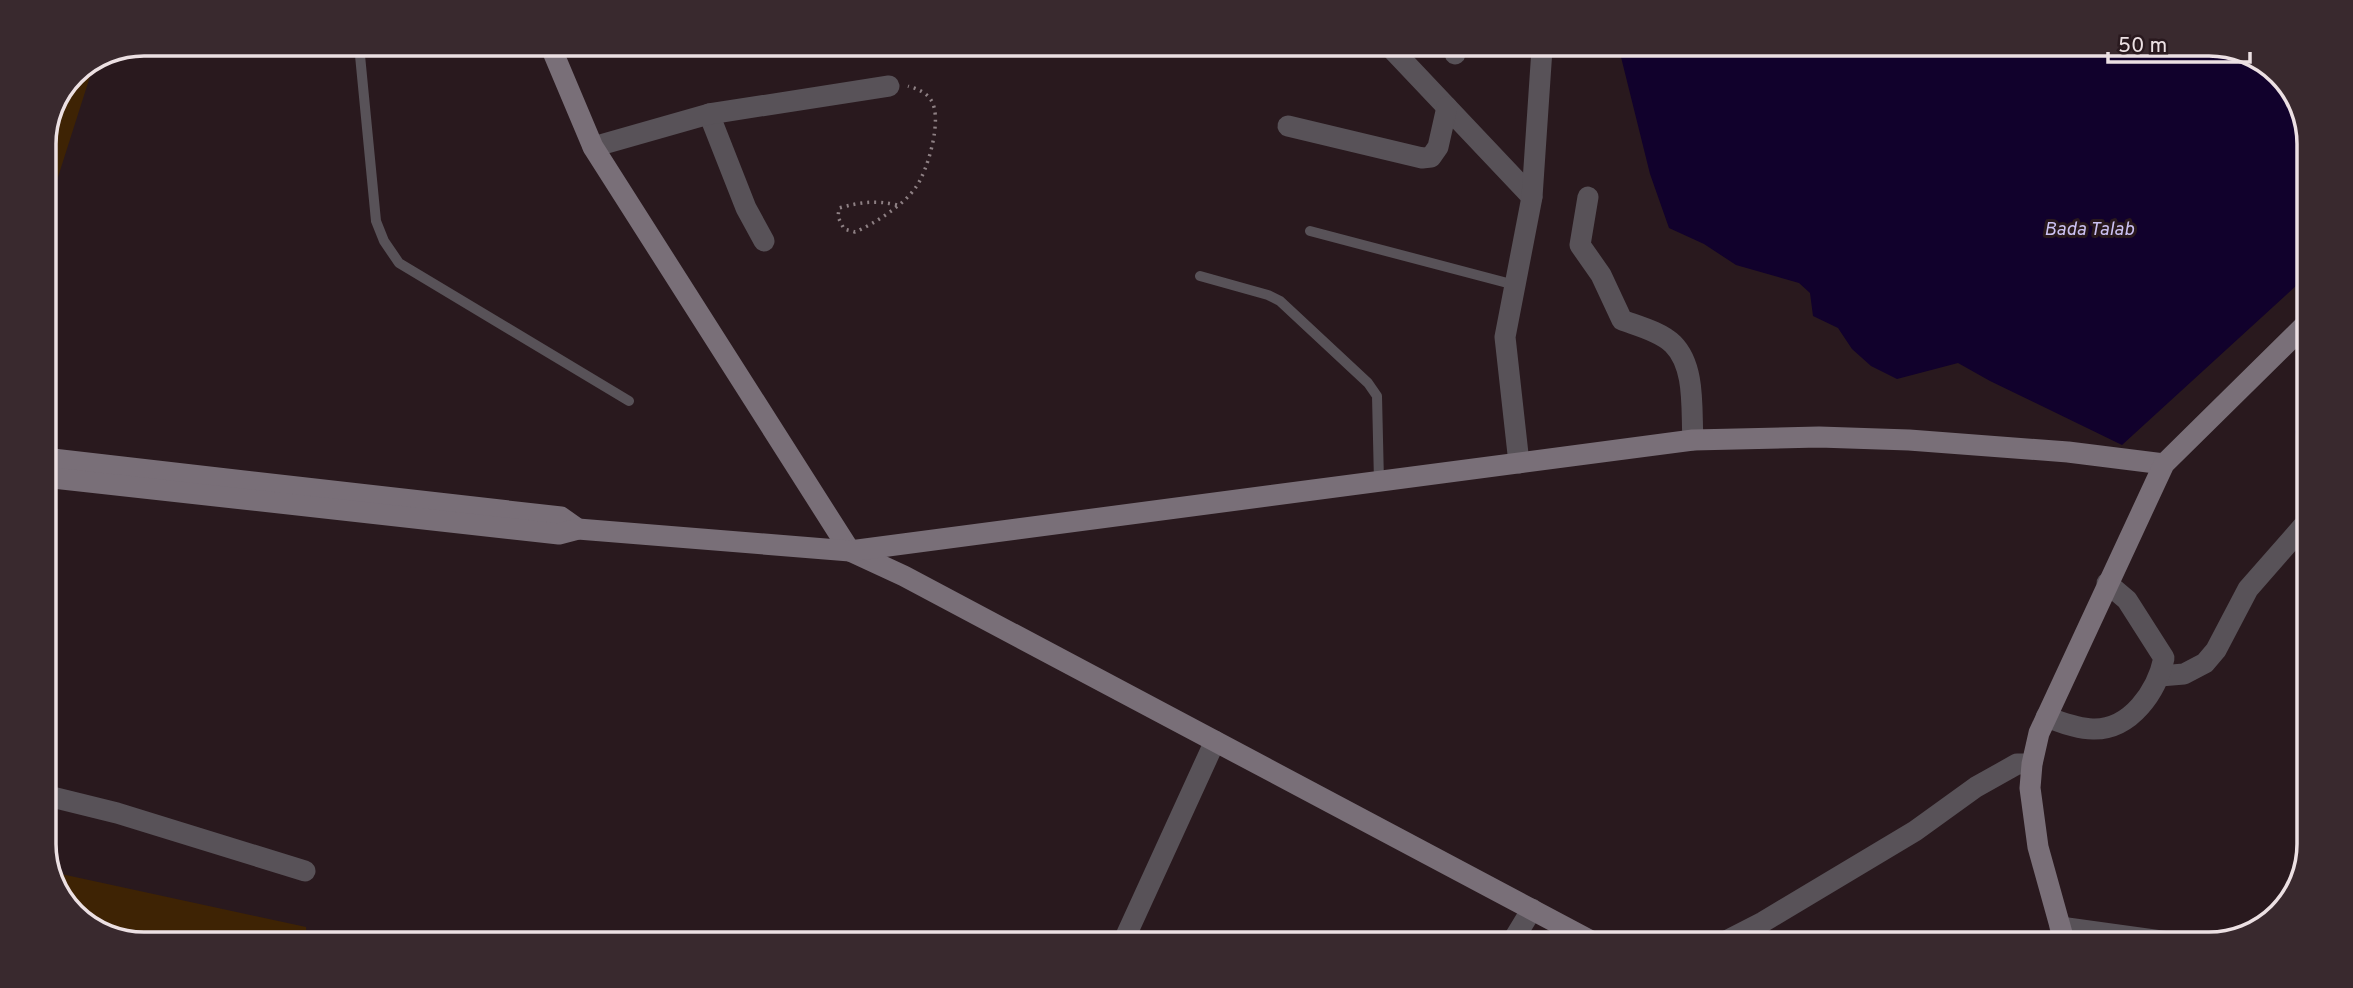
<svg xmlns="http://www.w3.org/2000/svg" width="2353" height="988" viewBox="0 0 2353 988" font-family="Overpass,sans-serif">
	<rect width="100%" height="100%" fill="#29191e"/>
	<g fill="#3e2304">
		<path d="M 94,64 L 44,221 L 44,137 L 73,73 Z"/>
		<path d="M 52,872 L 306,927 L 307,938 L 106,937 L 64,905 Z"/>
	</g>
	<g fill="#11012c">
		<path d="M 1619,49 L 2247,51 L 2289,83 L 2309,137 L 2308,275 L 2122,445 L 1990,381 L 1958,363 L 1897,379 L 1871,366 L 1852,349 L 1838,328 L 1813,316 L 1810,293 L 1799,283 L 1736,265 L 1704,244 L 1669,228 L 1650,174 Z"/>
		<path d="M 2306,421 L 2306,472 L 2303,469 L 2295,431 Z"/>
	</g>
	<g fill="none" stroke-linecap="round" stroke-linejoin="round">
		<path stroke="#8e8084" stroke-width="3.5" stroke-dasharray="2 5" stroke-linecap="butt" d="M 897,205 C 876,200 860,202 839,208 L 838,217 L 844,229 L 855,232 C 874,224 904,205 916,187 C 928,170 943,118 931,100 C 926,92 917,89 908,86"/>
		<g stroke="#585258" stroke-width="10">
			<path d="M 359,45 L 376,221 L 384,241 L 399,263 L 629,401"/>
			<path d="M 1310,231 L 1515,285"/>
			<path d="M 1200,276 L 1268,295 L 1280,301 L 1368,383 L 1377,396 L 1379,482"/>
		</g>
		<g stroke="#585258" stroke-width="21">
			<path d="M 1391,48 L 1532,197"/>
			<path d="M 1455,54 L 1456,48"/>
			<path d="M 709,114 L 746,208 L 764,241"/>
			<path d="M 1288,126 L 1422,158 L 1431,157 L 1438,147 L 1447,107"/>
			<path d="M 593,147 L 709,114 L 889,86"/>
			<path d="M 1588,197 L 1580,245 L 1601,275 L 1622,320 C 1638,326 1661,332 1673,344 C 1696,367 1691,410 1693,440"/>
			<path d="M 1519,463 L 1505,337 L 1532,197 L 1542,49"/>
			<path d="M 2160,676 L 2184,674 L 2205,663 L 2216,650 L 2248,589 L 2305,524"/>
			<path d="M 2046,717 C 2061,722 2077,729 2093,729 C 2131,730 2157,691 2164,658 L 2127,600 L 2107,583"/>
			<path d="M 44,795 L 117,813 L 305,871"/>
			<path d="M 2060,927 L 2183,944"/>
			<path d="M 1124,940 L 1215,741"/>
			<path d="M 1512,942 L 1532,909"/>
			<path d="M 1722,943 L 1763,922 L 1915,831 L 1976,787 L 2017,764 L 2032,764"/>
		</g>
		<g stroke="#796f78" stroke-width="21">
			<path d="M 550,45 L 593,147 L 850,551 L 904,576 L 1593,942"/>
			<path d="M 44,458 L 561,517 L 578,529"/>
			<path d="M 44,477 L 559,534 L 578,529 L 850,551 L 1693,440 L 1819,437 L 1909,440 L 2068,452 L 2164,464"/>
			<path d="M 2065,944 L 2038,847 L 2030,788 L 2032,764 L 2039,733 L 2164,464 L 2307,323"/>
		</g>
	</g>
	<g text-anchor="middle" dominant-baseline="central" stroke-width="6" stroke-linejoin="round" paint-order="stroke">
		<g font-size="19" font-style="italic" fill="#ccc2f3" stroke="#29191e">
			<text x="2089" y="230">Bada Talab</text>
		</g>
	</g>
	<path d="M0 0H2353V988H0ZM144 56H2209A88 88 0 0 1 2297 144V844A88 88 0 0 1 2209 932H144A88 88 0 0 1 56 844V144A88 88 0 0 1 144 56Z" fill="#39292e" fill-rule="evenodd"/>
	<path fill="none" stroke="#ece0e3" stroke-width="3.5" d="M144 56H2209A88 88 0 0 1 2297 144V844A88 88 0 0 1 2209 932H144A88 88 0 0 1 56 844V144A88 88 0 0 1 144 56Z"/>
	<path d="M2108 52v10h142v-10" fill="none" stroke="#ece0e3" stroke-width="3.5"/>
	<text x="2118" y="52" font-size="21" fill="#ece0e3" stroke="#29191e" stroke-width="5" paint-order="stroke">50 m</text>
</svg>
